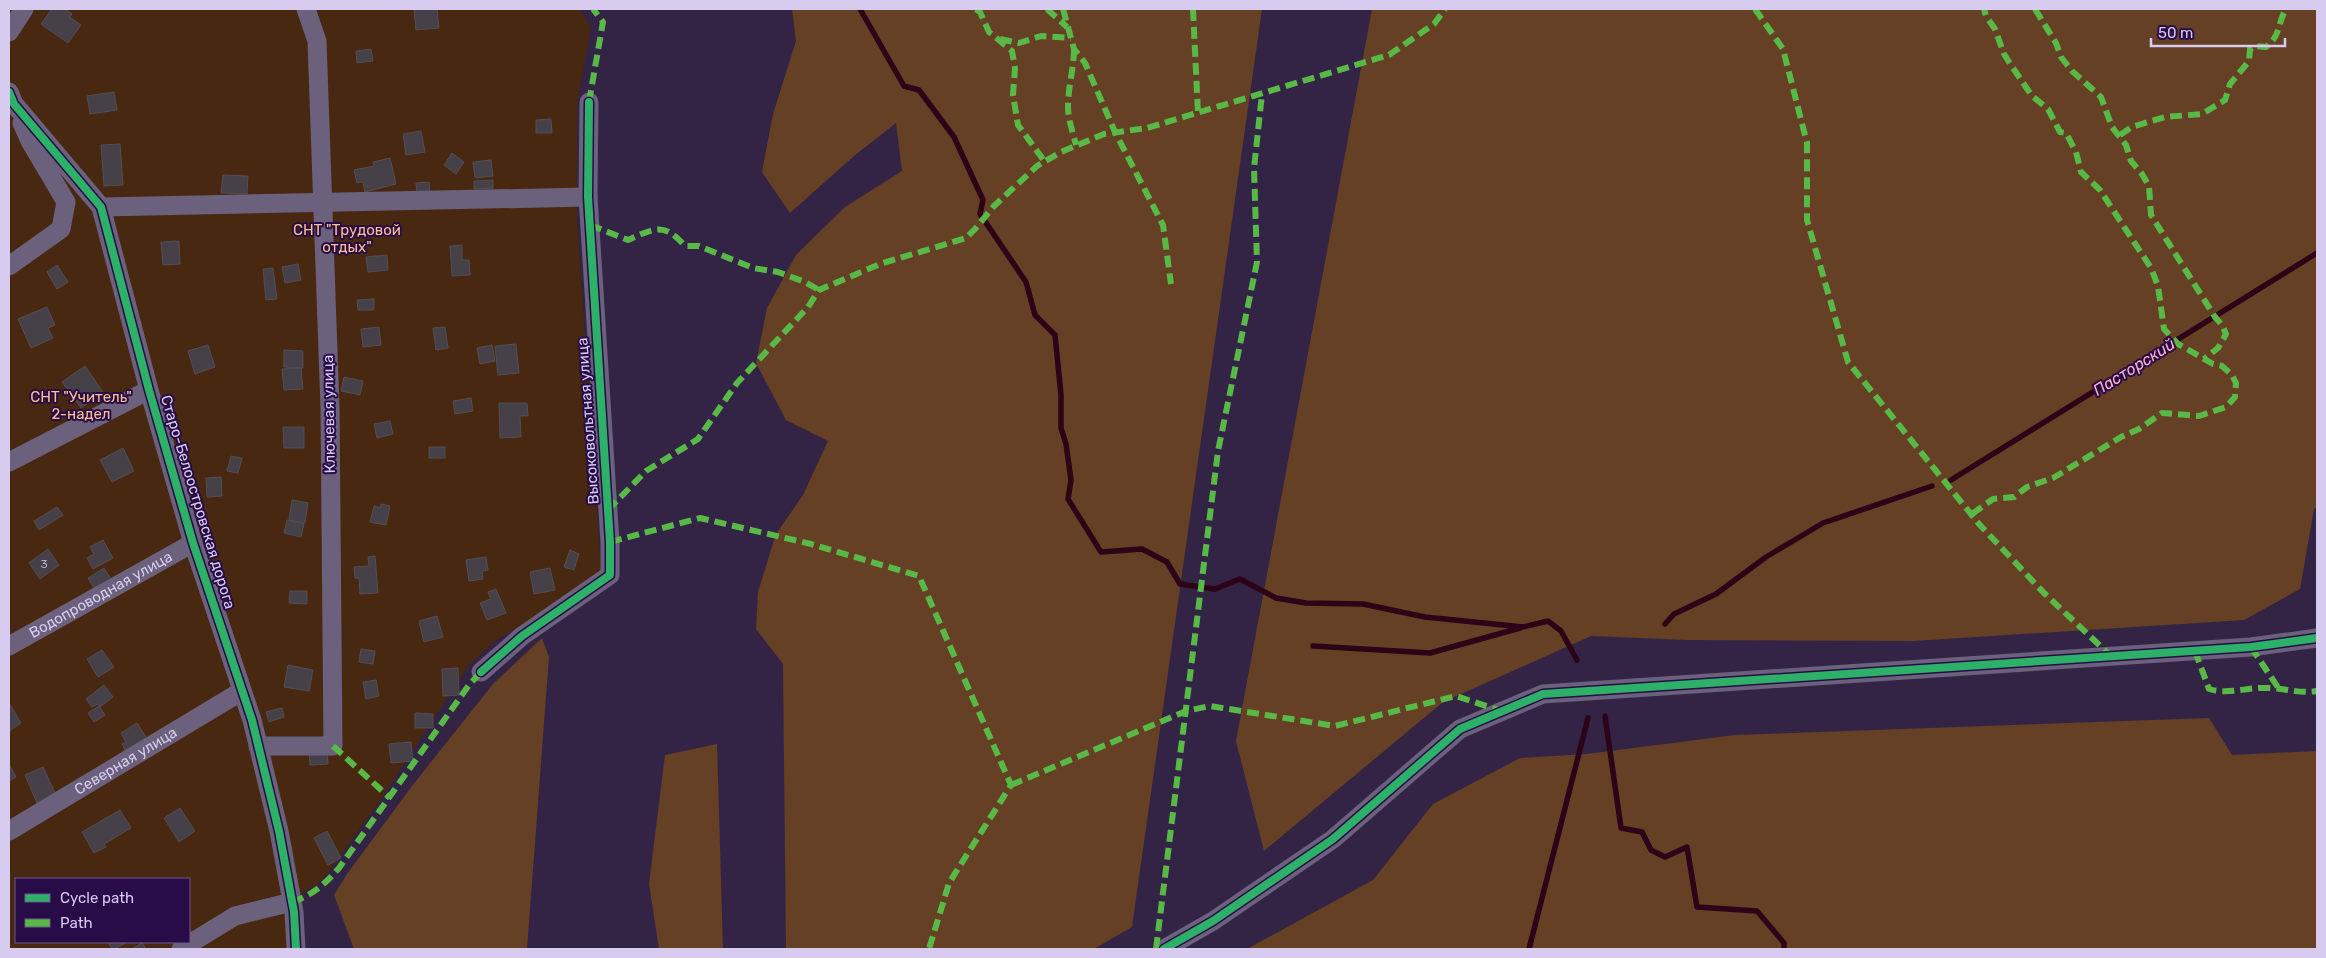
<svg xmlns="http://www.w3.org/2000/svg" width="2326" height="958" viewBox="0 0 2326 958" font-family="Rubik,sans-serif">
	<rect width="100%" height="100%" fill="#332446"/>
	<path fill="#482811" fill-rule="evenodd" d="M 9,9 L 579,9 L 591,27 L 577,104 L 577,218 L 601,571 L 542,612 L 494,642 L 469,665 L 377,805 L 327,874 L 316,885 L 297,896 L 296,949 L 9,949 ZM 16,879 L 189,879 L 189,942 L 16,942 Z"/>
	<g fill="#664024">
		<path d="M 792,9 L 1262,9 L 1132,927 L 1094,949 L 786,949 L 783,664 L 756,629 L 758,592 L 776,534 L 803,495 L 828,441 L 786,420 L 756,363 L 767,308 L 796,255 L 845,207 L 902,171 L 896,123 L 854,156 L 790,213 L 762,172 L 773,114 L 796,41 Z"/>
		<path d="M 1372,9 L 2317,9 L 2317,506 L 2314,509 L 2300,589 L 2244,620 L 1914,641 L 1688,640 L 1591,636 L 1443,702 L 1264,851 L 1236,741 Z"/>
		<path d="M 542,638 L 549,657 L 527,949 L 354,949 L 334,895 L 347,874 L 412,786 L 493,684 Z"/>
		<path d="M 2209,718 L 2232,755 L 2317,751 L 2317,949 L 1247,949 L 1373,880 L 1433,804 L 1520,758 L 1587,754 L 1735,735 Z"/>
		<path d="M 717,744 L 723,949 L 659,949 L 649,884 L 665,755 Z"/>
	</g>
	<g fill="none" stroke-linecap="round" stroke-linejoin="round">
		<g stroke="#2d0318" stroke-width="5.5">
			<path d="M 860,9 L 904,86 L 919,90 L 954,137 L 983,200 L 980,214 L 1026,282 L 1035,315 L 1055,335 L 1061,395 L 1061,428 L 1066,444 L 1071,480 L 1068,499 L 1101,552 L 1142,549 L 1167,562 L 1180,584 L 1215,589 L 1240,579 L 1276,598 L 1306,603 L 1363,604 L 1425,617 L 1523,627 L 1548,621 L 1561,631 L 1577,660"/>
			<path d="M 1951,480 L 2317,253"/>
			<path d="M 1665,624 L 1674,614 L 1716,594 L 1766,557 L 1823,523 L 1932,486"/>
			<path d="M 1313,646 L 1430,653 L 1520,628"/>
			<path d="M 1605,716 L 1621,828 L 1642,832 L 1651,850 L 1665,857 L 1687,847 L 1697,907 L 1757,911 L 1784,943 L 1784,949"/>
			<path d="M 1529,949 L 1588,718"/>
		</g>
	</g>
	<g fill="#464048" stroke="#534e54">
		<path d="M 52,9 L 65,9 L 72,14 L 70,17 L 81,25 L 68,43 L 41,24 Z"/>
		<path d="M 437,9 L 439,28 L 416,30 L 414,10 Z"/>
		<path d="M 371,49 L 373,61 L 357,63 L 356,51 Z"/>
		<path d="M 114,92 L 117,110 L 90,114 L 87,96 Z"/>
		<path d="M 551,119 L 552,133 L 536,133 L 536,120 Z"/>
		<path d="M 421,131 L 425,152 L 406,155 L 403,134 Z"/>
		<path d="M 120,144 L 123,185 L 104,186 L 101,145 Z"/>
		<path d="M 452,153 L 464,162 L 456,174 L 444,165 Z"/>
		<path d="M 390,158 L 396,184 L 365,192 L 363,182 L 357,183 L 354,170 L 374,166 L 373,162 Z"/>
		<path d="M 491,160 L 493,176 L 475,178 L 473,162 Z"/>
		<path d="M 223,175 L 248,176 L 247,194 L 221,193 Z"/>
		<path d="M 493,180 L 493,188 L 474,189 L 474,181 Z"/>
		<path d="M 429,182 L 430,194 L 417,195 L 416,183 Z"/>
		<path d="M 179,241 L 180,264 L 163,265 L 161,242 Z"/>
		<path d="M 462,245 L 462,260 L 469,260 L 470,275 L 452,276 L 450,246 Z"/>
		<path d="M 387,255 L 388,270 L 368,272 L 366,257 Z"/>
		<path d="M 298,264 L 301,280 L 285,283 L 282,267 Z"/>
		<path d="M 57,265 L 68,282 L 57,289 L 47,272 Z"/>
		<path d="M 273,268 L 277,299 L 266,300 L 263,269 Z"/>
		<path d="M 374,299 L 374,310 L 358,310 L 357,300 Z"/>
		<path d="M 47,307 L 55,325 L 48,328 L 53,338 L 31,348 L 18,319 Z"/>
		<path d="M 379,327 L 381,345 L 363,347 L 361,329 Z"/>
		<path d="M 445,327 L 448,348 L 436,350 L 433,328 Z"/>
		<path d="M 516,344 L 519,373 L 498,375 L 495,346 Z"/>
		<path d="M 208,345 L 215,367 L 195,374 L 188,351 Z"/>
		<path d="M 492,345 L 495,361 L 480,364 L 477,348 Z"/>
		<path d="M 284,350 L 303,351 L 303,368 L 284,367 Z"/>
		<path d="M 85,366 L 103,392 L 81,408 L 62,382 Z"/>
		<path d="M 301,368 L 303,389 L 284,390 L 282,369 Z"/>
		<path d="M 344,377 L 363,381 L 360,395 L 341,391 Z"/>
		<path d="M 471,398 L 473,411 L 455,414 L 453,401 Z"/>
		<path d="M 499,403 L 527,403 L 528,416 L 520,416 L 521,437 L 500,438 Z"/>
		<path d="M 390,421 L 393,434 L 377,438 L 374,424 Z"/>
		<path d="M 283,427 L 304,427 L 304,448 L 284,448 Z"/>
		<rect x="429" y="447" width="16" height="11"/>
		<path d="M 123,448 L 134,471 L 112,482 L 100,460 Z"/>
		<path d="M 231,456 L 242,458 L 238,473 L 227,471 Z"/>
		<path d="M 221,477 L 222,496 L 207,497 L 206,478 Z"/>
		<path d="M 292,500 L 308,503 L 305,523 L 289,520 Z"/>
		<path d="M 381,504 L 390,506 L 386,525 L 370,522 L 374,506 L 380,508 Z"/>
		<path d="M 57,507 L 63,515 L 39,530 L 34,521 Z"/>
		<path d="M 287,520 L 304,524 L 301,537 L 284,533 Z"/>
		<path d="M 103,540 L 113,558 L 93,569 L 87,558 L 94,554 L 90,547 Z"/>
		<path d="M 48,549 L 59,565 L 40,579 L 29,563 Z"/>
		<path d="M 570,550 L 579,554 L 574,570 L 564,567 Z"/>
		<path d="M 375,556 L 378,593 L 360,594 L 359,578 L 355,578 L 354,567 L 369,566 L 368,557 Z"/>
		<path d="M 486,557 L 488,570 L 482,571 L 483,579 L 469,581 L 466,560 Z"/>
		<path d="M 104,568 L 112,581 L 96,591 L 88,578 Z"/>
		<path d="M 550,568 L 555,590 L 534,594 L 530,572 Z"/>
		<path d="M 496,589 L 506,613 L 487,620 L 480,603 L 491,599 L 488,592 Z"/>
		<path d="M 290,591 L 307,591 L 307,604 L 289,603 Z"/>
		<path d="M 437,616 L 443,637 L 424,642 L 419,621 Z"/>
		<path d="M 361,649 L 375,651 L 373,664 L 359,662 Z"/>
		<path d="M 102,650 L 114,667 L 98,677 L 87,659 Z"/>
		<path d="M 288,665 L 313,670 L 309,691 L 284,687 Z"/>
		<path d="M 458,668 L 459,695 L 443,696 L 442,669 Z"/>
		<path d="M 376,680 L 379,696 L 366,699 L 363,682 Z"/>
		<path d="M 104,685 L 113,697 L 100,707 L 98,704 L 92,707 L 86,699 Z"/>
		<path d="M 9,703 L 21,723 L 9,731 Z"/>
		<path d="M 99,706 L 105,715 L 94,722 L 88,713 Z"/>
		<path d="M 282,708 L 284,717 L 269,722 L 266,712 Z"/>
		<path d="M 415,713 L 433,714 L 433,728 L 415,728 Z"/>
		<path d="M 137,723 L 147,739 L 126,752 L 122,744 L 126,742 L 121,733 Z"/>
		<path d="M 411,742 L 413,761 L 391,763 L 389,744 Z"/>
		<path d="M 327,749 L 328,764 L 310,765 L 309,750 Z"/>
		<path d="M 9,764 L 16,777 L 9,781 Z"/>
		<path d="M 43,767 L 57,797 L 37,803 L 25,775 Z"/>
		<path d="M 180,808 L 195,831 L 179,842 L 164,818 Z"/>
		<path d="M 120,810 L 131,828 L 104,844 L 106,847 L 94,853 L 82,832 Z"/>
		<path d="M 327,831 L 341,858 L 328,865 L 314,838 Z"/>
		<path d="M 108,942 L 127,942 L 115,949 L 112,949 Z"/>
		<path d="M 142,943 L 146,949 L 131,949 Z"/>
	</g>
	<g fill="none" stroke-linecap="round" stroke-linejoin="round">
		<g stroke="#6b617c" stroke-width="19">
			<path d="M 9,32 L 24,9"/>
			<path d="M 9,92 L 14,104 L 101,207 L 149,390 L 193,543 L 252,720 L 279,831 L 294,912 L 296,949"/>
			<path d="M 101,207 L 588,197"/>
			<path d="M 9,266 L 61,229 L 66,202 L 30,141 L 22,123"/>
			<path d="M 9,462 L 149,390"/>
			<path id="s1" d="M 9,646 L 193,543"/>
			<path d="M 481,672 L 522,636 L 610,575 L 610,542 L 588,197 L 589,102"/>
			<path d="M 258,746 L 333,746 L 330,408 L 317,41 L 306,9"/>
			<path id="s2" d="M 9,831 L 242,691"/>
			<path d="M 181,949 L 235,916 L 292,902"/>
			<path d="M 1164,949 L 1213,921 L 1333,839 L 1460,729 L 1543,694 L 2251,647 L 2317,638"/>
		</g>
		<g stroke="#58b947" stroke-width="6" stroke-dasharray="12 6" stroke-linecap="butt">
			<path d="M 976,9 L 980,12 L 989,32 L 1012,51 L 1015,68 L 1013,95 L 1018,125 L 1045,162"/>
			<path d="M 1047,9 L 1067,27"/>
			<path d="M 1063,9 L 1074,49 L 1085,63 L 1115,132 L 1163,225 L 1171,284"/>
			<path d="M 1193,9 L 1198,113"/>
			<path d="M 1755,9 L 1783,49 L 1807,143 L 1807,220 L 1848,362 L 1979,524 L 2044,593 L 2111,656"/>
			<path d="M 2035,9 L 2056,43 L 2061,57 L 2072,71 L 2101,97 L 2112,127 L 2126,145 L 2131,161 L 2142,174 L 2149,186 L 2151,215 L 2215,317 L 2222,325 L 2226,334 L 2218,348 L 2204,359"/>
			<path d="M 1000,39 L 1019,43 L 1041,36 L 1071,38"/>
			<path d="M 1074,49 C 1074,68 1068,87 1068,107 C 1068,119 1073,133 1076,145"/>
			<path d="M 589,102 L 603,22 L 593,9"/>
			<path d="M 2120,135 L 2132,127 L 2165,117 L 2202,114 L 2225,100 L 2230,84 L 2249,61 L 2250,49 L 2254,46 L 2266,47 C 2281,36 2277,24 2286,9"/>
			<path d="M 590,225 L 628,240 C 655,228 664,222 685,246 L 699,246 L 753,268 L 778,272 L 805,282 L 819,290"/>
			<path d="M 608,510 L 646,471 L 698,439 L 737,383 L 808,307 L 819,290 L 880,264 L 966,238 L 975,229 L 994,206 L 1037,166 L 1061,152 L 1104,134 L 1147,128 L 1389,55 L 1434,24 L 1445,9"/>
			<path d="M 1972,514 L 1993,499 L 2014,497 L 2027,487 L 2053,478 L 2121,437 L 2139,429 L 2162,413 L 2199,416 L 2226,407 L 2235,397 L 2236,383 L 2232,375 L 2222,366 L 2213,364 L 2178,344 L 2164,329 L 2158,286 L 2151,268 L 2100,190 L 2081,172 L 2076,152 L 2066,133 L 2060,132 L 2048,109 L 2032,96 L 2011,65 L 2004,54 L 1995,29 L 1986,16 L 1984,9"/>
			<path d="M 610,542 L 700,518 L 811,544 L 919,576 L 1011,785 L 949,883 L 929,949"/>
			<path d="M 2251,647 L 2279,689"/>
			<path d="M 2195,651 L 2209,689 C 2229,695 2247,687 2267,688 C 2286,688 2298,694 2317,691"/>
			<path d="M 333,746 L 390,798"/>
			<path d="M 1011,785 L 1186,711 L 1210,706 L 1335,726 L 1456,696 L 1501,711"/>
			<path d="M 292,902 C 313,895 325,884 339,868 L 469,685 L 481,672"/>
			<path d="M 1156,949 L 1218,451 L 1257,262 L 1254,168 L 1262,94"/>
		</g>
		<g stroke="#280c47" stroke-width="11">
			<g id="cycleway">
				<path d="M 9,92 L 14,104 L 101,207 L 149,390 L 193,543 L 252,720 L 279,831 L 294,912 L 296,949"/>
				<path d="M 481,672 L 522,636 L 610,575 L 610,542 L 588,197 L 589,102"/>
				<path d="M 1164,949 L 1213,921 L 1333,839 L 1460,729 L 1543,694 L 2251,647 L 2317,638"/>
			</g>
		</g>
		<use href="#cycleway" stroke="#2db169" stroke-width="8"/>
	</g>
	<g text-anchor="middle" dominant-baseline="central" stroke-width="4" stroke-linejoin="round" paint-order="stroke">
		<g font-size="12" fill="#b3a8c6">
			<text x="44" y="564">3</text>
		</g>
		<g font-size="15" fill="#fdc08f" stroke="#280c47">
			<text x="347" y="230">СНТ "Трудовой<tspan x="347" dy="17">отдых"</tspan></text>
			<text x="81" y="397">СНТ "Учитель"<tspan x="81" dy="17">2-надел</tspan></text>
		</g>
		<g font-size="15" fill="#d7cbf0" stroke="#280c47">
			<text transform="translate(329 414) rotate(-91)">Ключевая улица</text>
			<text transform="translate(588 421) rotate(-94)">Высоковольтная улица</text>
			<text transform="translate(198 502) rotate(73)">Старо-Белоостровская дорога</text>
			<text stroke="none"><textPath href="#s1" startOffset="105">Водопроводная улица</textPath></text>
			<text stroke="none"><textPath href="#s2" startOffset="136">Северная улица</textPath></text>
		</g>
		<g font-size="16" font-style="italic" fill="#feb0c7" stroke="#280c47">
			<text transform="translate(2134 367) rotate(-32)">Пасторский</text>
		</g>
	</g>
	<rect width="2326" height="958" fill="none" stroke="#d7cbf0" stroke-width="20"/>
	<rect x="15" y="878" width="175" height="65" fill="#280c47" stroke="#6e588b"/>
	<rect x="25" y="894" width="25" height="8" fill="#2db169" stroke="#6e588b"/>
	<text x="60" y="903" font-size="15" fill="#d7cbf0">Cycle path</text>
	<rect x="25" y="919" width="25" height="8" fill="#58b947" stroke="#6e588b"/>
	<text x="60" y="928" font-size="15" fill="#d7cbf0">Path</text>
	<path d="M2151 38v8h134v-8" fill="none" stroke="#d7cbf0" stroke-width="2.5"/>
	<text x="2158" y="38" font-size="15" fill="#d7cbf0" stroke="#280c47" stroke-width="4" paint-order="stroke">50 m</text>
</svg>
